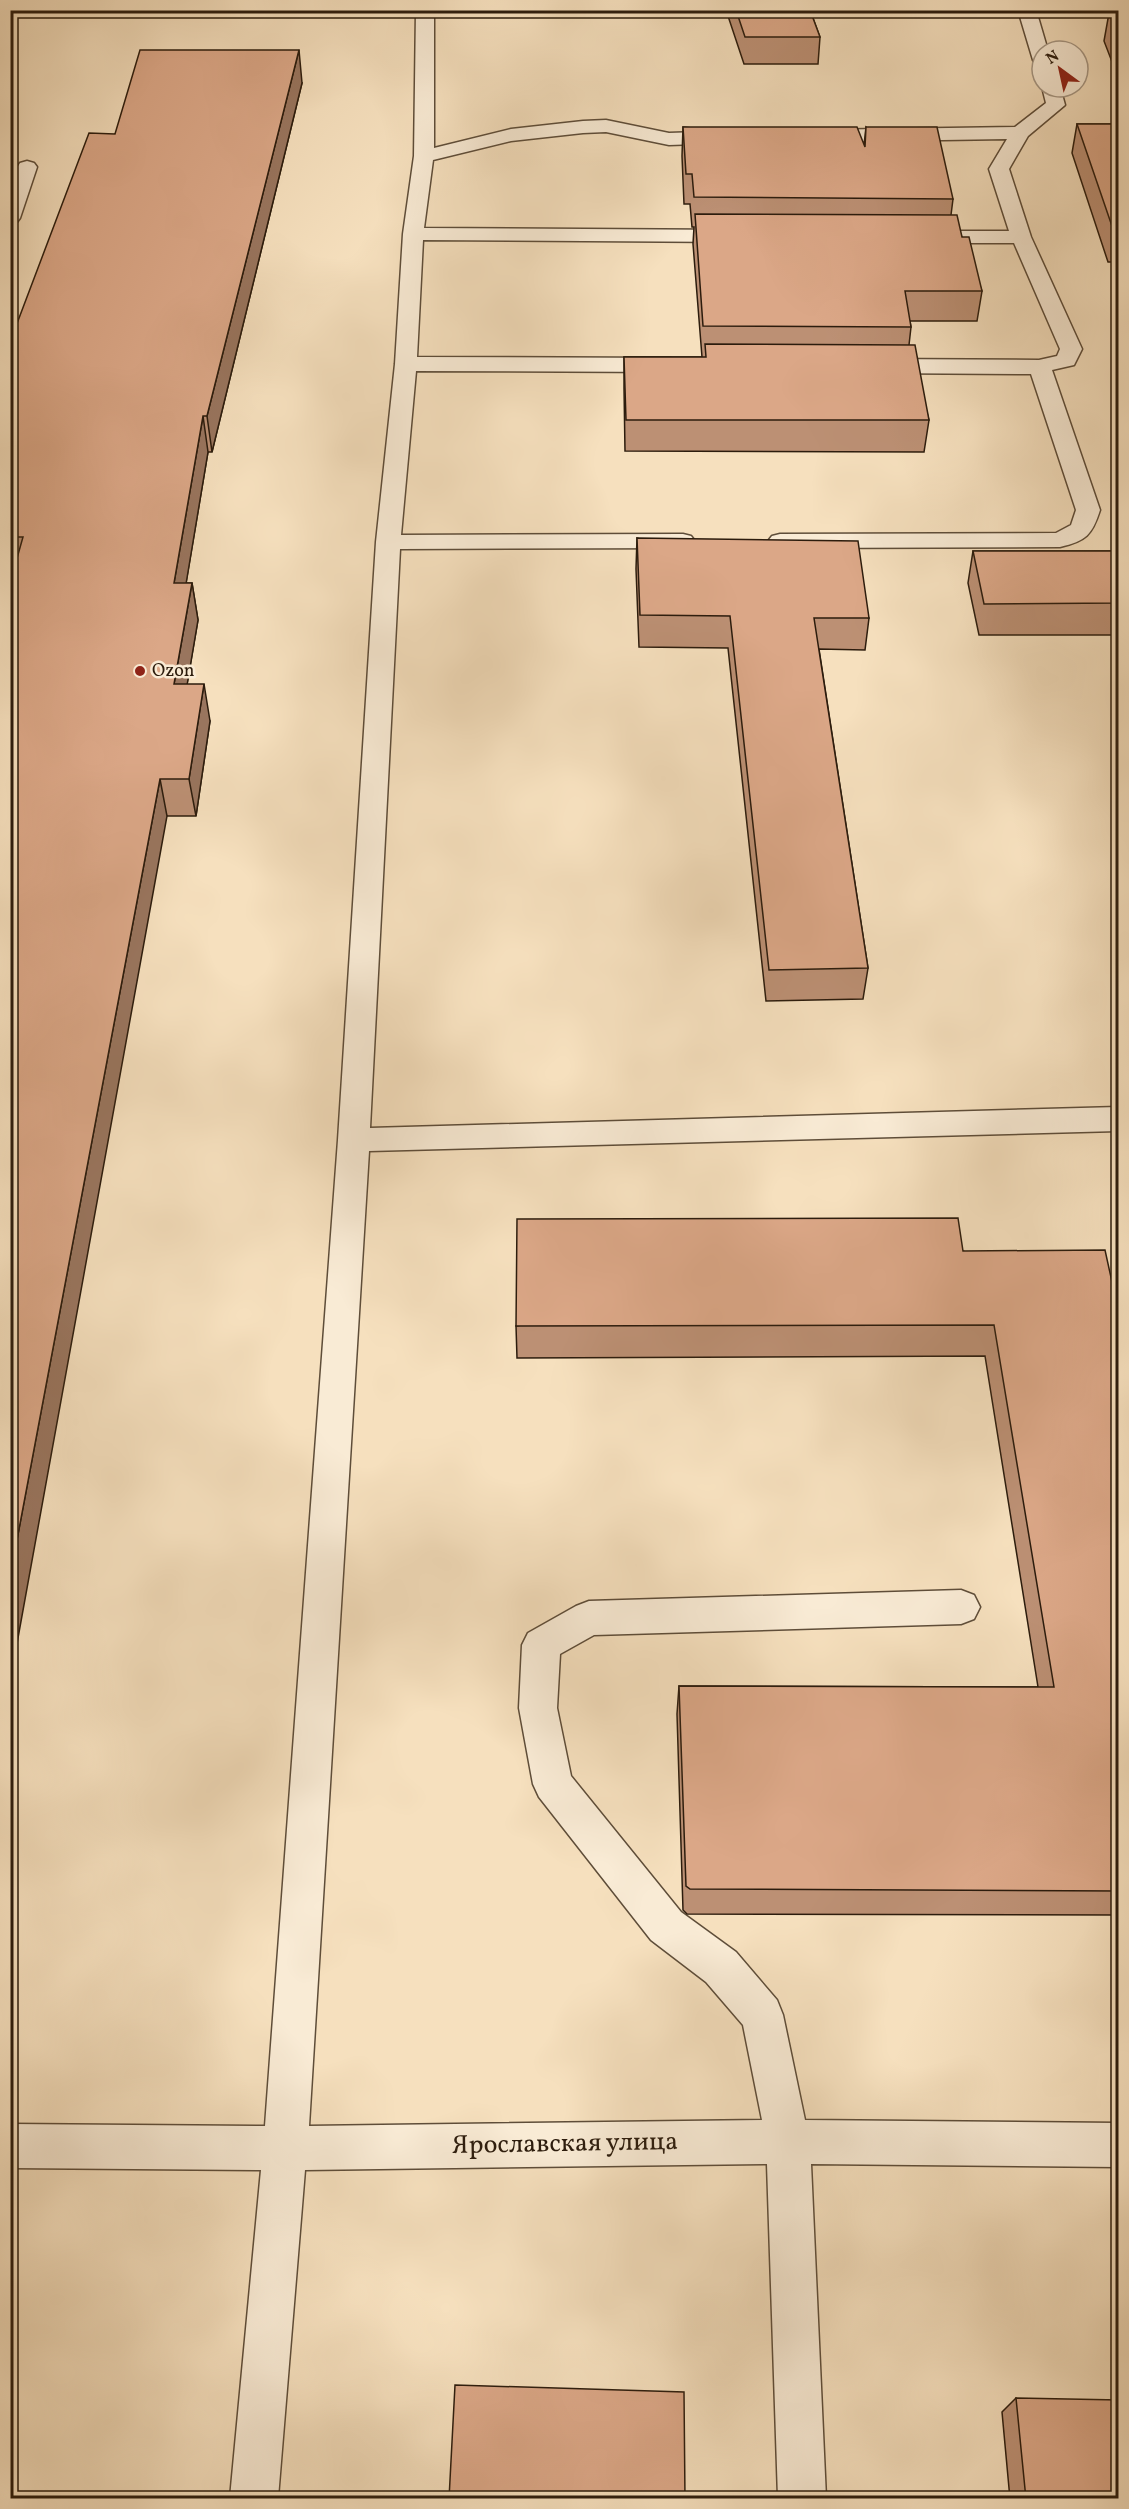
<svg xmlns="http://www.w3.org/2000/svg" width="1129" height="2509" viewBox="0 0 1129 2509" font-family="Vollkorn,serif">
	<rect width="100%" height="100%" fill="#f6e0be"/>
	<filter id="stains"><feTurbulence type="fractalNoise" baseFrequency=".00333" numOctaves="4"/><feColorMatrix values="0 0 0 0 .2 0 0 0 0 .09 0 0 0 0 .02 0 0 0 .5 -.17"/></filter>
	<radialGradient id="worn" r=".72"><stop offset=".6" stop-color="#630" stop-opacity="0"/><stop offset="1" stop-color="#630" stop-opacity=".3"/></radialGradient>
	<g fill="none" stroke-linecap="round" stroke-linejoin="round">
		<g stroke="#5e4d39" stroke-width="3">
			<g id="minor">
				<path d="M 416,10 L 434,10 L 434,148 L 511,129 L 583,121 L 606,120 L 669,133 L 727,131 L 734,133 L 736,137 L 734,141 L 727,143 L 669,145 L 606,132 L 583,133 L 511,141 L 433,160 L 424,228 L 738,230 L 745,232 L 748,236 L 745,240 L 738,242 L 423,240 L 417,357 L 670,358 L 678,360 L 681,365 L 678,370 L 670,372 L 416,371 L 401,535 L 683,534 L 691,536 L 695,541 L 691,546 L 683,548 L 400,549 L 370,1128 L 1118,1107 L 1118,1131 L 369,1151 L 309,2126 L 762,2120 L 743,2025 L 706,1982 L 651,1940 L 539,1797 L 533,1784 L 519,1708 L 522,1645 L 528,1633 L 576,1606 L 589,1601 L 961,1590 L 974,1595 L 980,1607 L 974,1619 L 961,1624 L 594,1635 L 560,1654 L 557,1708 L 571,1776 L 681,1912 L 736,1952 L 777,2000 L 783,2015 L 805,2120 L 1118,2123 L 1118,2167 L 811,2164 L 826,2498 L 778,2498 L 767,2164 L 305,2170 L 278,2498 L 230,2498 L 261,2170 L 10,2168 L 10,2124 L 265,2126 L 338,1140 L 376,542 L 395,364 L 403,234 L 414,156 Z"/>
				<path d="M 1018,10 L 1036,10 L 1048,51 L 1042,51 L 1042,65 L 1036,64 L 1033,60 Z"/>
				<path d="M 1042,87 L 1060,87 L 1065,105 L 1028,136 L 1009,169 L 1031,237 L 1082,349 L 1074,365 L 1052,370 L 1100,510 C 1092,535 1086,541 1060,547 L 780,548 L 772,546 L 768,541 L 772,536 L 780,534 L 1056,533 L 1071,525 L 1076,510 L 1031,374 L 874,373 L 866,371 L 863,366 L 866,361 L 874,359 L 1039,360 L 1057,356 L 1060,349 L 1014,243 L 924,243 L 917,241 L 914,237 L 917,233 L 924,231 L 1009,231 L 989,169 L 1007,139 L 815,142 L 808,140 L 806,136 L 808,132 L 815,130 L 1015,127 L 1046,103 Z"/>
				<path d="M 27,161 L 34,163 L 37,167 L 20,218 L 17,222 L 10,224 C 10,203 8,181 20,163 Z"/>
			</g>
		</g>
		<use href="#minor" fill="#f9ebd5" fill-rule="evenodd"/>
	</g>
	<g fill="#bc9074" stroke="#2c1c0d" stroke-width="1.5">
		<path d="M 726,10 L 810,10 L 820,37 L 818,64 L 744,64 Z"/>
		<path d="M 1109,13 L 1119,13 L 1119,80 L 1104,41 Z"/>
		<path d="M 302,83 L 212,452 L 208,452 L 186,583 L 192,583 L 198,620 L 187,684 L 210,721 L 196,816 L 167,816 L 13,574 L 10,574 L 10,342 L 115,134 Z"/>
		<path d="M 1077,124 L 1119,124 L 1119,262 L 1108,262 L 1072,153 Z"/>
		<path d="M 683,127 L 864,145 L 866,127 L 953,199 L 951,215 L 962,237 L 982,291 L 977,321 L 910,321 L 911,327 L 909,345 L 929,420 L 924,452 L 625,451 L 624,388 L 624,357 L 702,357 L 693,244 L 694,227 L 692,227 L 690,204 L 684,204 L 682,156 Z"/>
		<path d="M 637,538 L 869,618 L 865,650 L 819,649 L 868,968 L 863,999 L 766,1001 L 728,648 L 639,647 L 636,569 Z"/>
		<path d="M 973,551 L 1119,551 L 1119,635 L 979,635 L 968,583 Z"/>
		<path d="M 963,1251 L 1119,1314 L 1119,1915 L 687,1914 L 683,1910 L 677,1714 L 679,1686 L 1038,1687 L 985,1356 L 517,1358 L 516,1326 Z"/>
		<path d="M 1016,2398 L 1119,2499 L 1010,2499 L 1002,2412 Z"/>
	</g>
	<g fill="#99755e" stroke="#2c1c0d" stroke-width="1.5">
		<path d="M 299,50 L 302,83 L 212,452 L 207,416 Z"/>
		<path d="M 203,416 L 208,452 L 180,620 L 174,583 Z"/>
		<path d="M 192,583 L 198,620 L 181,721 L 174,684 Z"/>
		<path d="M 204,684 L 210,721 L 196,816 L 189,779 Z"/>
		<path d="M 160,779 L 167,816 L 10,1682 L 10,1577 Z"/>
	</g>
	<g fill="#dba787" stroke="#2c1c0d" stroke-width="1.5">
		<path d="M 736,10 L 810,10 L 820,37 L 745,37 Z"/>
		<path d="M 1109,13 L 1119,13 L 1119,37 Z"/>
		<path d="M 140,50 L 299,50 L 207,416 L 203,416 L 174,583 L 192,583 L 174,684 L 204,684 L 189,779 L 160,779 L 10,1577 L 10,583 L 23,537 L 10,537 L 10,342 L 89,133 L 115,134 Z"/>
		<path d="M 1077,124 L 1119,124 L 1119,232 L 1114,232 Z"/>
		<path d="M 683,127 L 857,127 L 865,147 L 866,127 L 937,127 L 953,199 L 694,197 L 692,174 L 686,174 Z"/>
		<path d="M 695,214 L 957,215 L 962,237 L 969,237 L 982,291 L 905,291 L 911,327 L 703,326 Z"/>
		<path d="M 705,344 L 915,345 L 929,420 L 626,420 L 624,357 L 706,357 Z"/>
		<path d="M 637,538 L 858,541 L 869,618 L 814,618 L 868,968 L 769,970 L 730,616 L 640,615 Z"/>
		<path d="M 973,551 L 1119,551 L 1119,603 L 984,604 Z"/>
		<path d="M 958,1218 L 963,1251 L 1105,1250 L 1119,1314 L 1119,1891 L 690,1889 L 686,1886 L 679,1686 L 1054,1687 L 994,1325 L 516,1326 L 517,1219 Z"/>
		<path d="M 455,2385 L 684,2392 L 685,2499 L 449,2499 Z"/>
		<path d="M 1016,2398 L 1119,2400 L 1119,2499 L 1026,2499 Z"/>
	</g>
	<circle fill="#8f2418" stroke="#f9ebd5" stroke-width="2" cx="140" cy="671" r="6"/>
	<g text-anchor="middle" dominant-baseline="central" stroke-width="5" stroke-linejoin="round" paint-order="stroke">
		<g font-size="18" fill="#2c1c0d" stroke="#f9ebd5" text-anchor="start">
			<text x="152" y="671">Ozon</text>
		</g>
		<g font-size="26" fill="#2c1c0d" stroke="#f9ebd5">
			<text transform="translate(565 2144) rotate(-1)">Ярославская улица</text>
		</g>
	</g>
	<rect width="1129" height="2509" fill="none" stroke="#f6e0be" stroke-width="36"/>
	<rect x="12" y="12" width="1105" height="2485" fill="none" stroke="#2c1c0d" stroke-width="3"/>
	<rect x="18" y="18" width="1093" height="2473" fill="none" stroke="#2c1c0d" stroke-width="1.5"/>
	<g transform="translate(1060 69) rotate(327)"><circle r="28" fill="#f9ebd5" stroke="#a79885" stroke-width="1.5"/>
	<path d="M0-4.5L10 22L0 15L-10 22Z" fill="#8f2418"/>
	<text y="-9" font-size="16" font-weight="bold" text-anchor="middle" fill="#2c1c0d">N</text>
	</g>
	<rect width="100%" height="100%" filter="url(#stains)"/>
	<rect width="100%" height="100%" fill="url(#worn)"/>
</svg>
